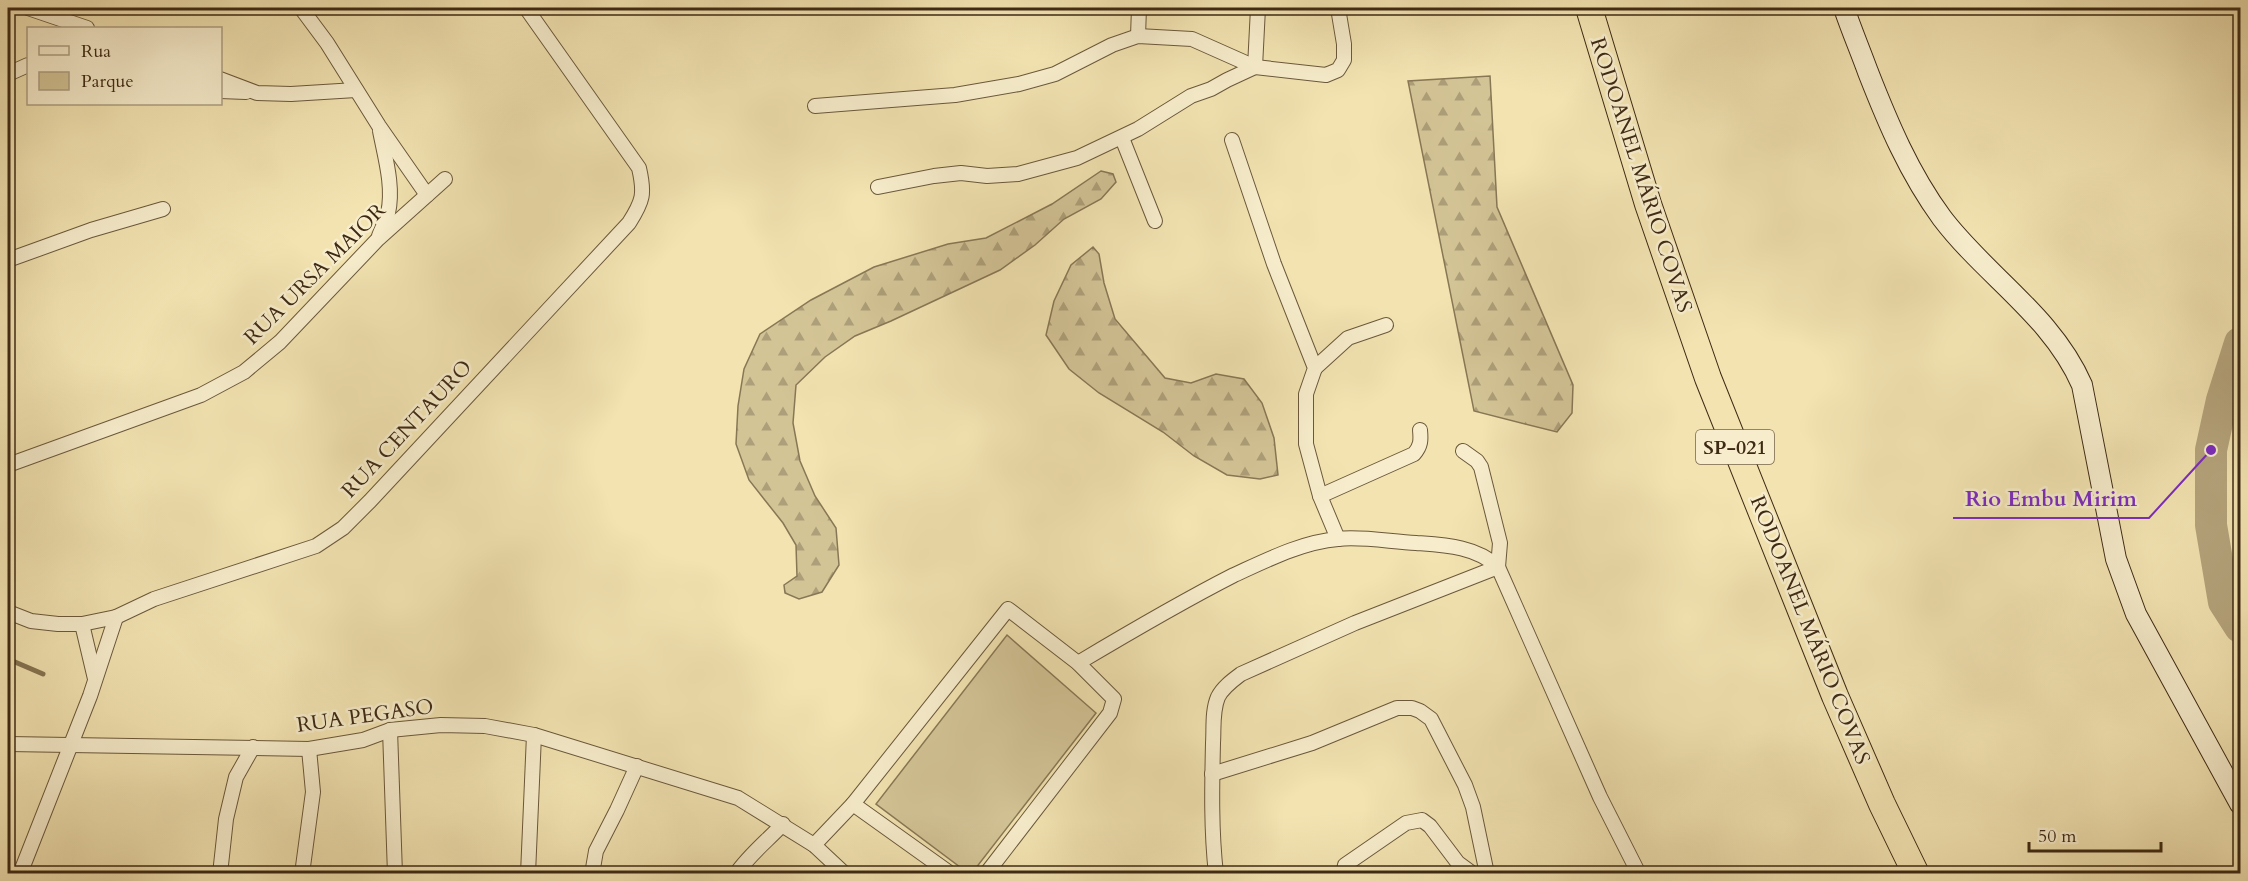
<svg xmlns="http://www.w3.org/2000/svg" width="2248" height="881" viewBox="0 0 2248 881" font-family="Cardo,serif">
	<defs>
		<pattern id="forest-firs" width="22" height="20" patternUnits="userSpaceOnUse" patternTransform="scale(1.5)"><rect width="22" height="20" fill="#d3c496"/><path d="M5 1l3.5 6h-7zM16 11l3.5 6h-7z" fill="#ad9f79"/></pattern>
	</defs>
	<rect width="100%" height="100%" fill="#f2e3b1"/>
	<filter id="stains"><feTurbulence type="fractalNoise" baseFrequency=".00333" numOctaves="4"/><feColorMatrix values="0 0 0 0 .2 0 0 0 0 .09 0 0 0 0 .02 0 0 0 .5 -.17"/></filter>
	<radialGradient id="worn" r=".72"><stop offset=".6" stop-color="#630" stop-opacity="0"/><stop offset="1" stop-color="#630" stop-opacity=".3"/></radialGradient>
	<g fill="url(#forest-firs)" stroke="#875" stroke-width="1.5">
		<path d="M 1490,76 L 1497,207 L 1573,385 L 1572,413 L 1557,432 L 1474,411 L 1408,81 Z"/>
		<path d="M 1101,171 L 1113,174 L 1116,182 L 1101,199 L 1064,219 L 1035,245 L 1000,270 L 891,321 L 855,336 L 825,357 L 796,385 L 793,423 L 800,461 L 815,496 L 836,528 L 839,565 L 822,592 L 799,599 L 785,593 L 784,585 L 797,576 L 796,545 L 783,523 L 749,480 L 736,444 L 738,406 L 744,369 L 760,334 L 811,300 L 874,267 L 948,244 L 986,238 L 1052,204 Z"/>
		<path d="M 1093,247 L 1099,254 L 1104,283 L 1115,319 L 1165,378 L 1191,383 L 1216,374 L 1244,379 L 1262,403 L 1274,438 L 1278,475 L 1260,479 L 1227,475 L 1194,456 L 1163,432 L 1099,393 L 1069,369 L 1046,335 L 1054,301 L 1071,265 Z"/>
	</g>
	<path fill="#d3c496" stroke="#875" stroke-width="1.5" d="M 1007,635 L 1096,713 L 972,873 L 968,873 L 876,804 Z"/>
	<g fill="none" stroke-linecap="round" stroke-linejoin="round">
		<path stroke="#857352" stroke-width="5" d="M 8,659 L 43,674"/>
		<path stroke="#b5a47c" stroke-width="32" d="M 2240,343 L 2222,400 L 2211,450 L 2211,525 L 2224,602 L 2240,627"/>
		<g stroke="#6b583b" stroke-width="16">
			<g id="street">
				<path d="M 28,8 L 87,28"/>
				<path d="M 301,8 L 327,43 L 379,126 L 427,195"/>
				<path d="M 1138,36 L 1139,8"/>
				<path d="M 8,74 L 28,65"/>
				<path d="M 220,79 L 257,93 L 291,94 L 356,90"/>
				<path d="M 220,91 L 246,92"/>
				<path d="M 815,106 L 955,95 L 1019,84 L 1055,74 L 1112,45 L 1138,36 L 1192,39 L 1255,67 L 1326,75 L 1338,70 L 1344,60 L 1344,44 L 1338,8"/>
				<path d="M 1122,138 L 1155,221"/>
				<path d="M 1232,140 L 1274,264 L 1315,368 L 1306,394 L 1306,444 L 1320,496 L 1338,539"/>
				<path d="M 878,187 L 934,176 L 961,173 L 987,176 L 1018,174 L 1077,158 L 1138,129 L 1191,96 L 1211,89 L 1227,80 L 1255,67 L 1258,8"/>
				<path d="M 379,236 C 382,228 386,221 388,213 C 394,187 385,157 380,131"/>
				<path d="M 8,260 L 91,230 L 163,209"/>
				<path d="M 1315,368 L 1348,338 L 1386,325"/>
				<path d="M 8,465 L 201,395 L 244,372 L 280,342 L 378,239 L 445,179"/>
				<path d="M 1320,496 L 1414,454 C 1421,446 1421,440 1420,430"/>
				<path d="M 8,612 L 31,621 L 58,624 L 82,624 L 116,617 L 154,599 L 316,546 L 343,528 L 370,501 L 629,223 C 643,201 645,194 639,168 L 526,8"/>
				<path d="M 82,624 L 95,679"/>
				<path d="M 1078,663 C 1130,632 1181,602 1234,575 C 1267,560 1302,542 1338,539 C 1361,536 1392,542 1416,543 C 1444,545 1476,546 1498,567 L 1600,797 L 1639,874"/>
				<path d="M 390,730 L 395,874"/>
				<path d="M 8,744 L 309,749 L 363,740 L 390,730 L 441,725 L 485,726 L 534,735 L 738,798 L 814,845 L 845,874"/>
				<path d="M 1212,774 L 1312,743 L 1397,708 L 1412,708 L 1420,711 L 1431,719 L 1465,785 L 1473,807 L 1487,874"/>
				<path d="M 853,804 L 951,874"/>
				<path d="M 814,845 L 853,804 L 1008,609 L 1078,663 L 1114,699 L 1110,713 L 986,874"/>
				<path d="M 20,874 L 90,696 L 116,617"/>
				<path d="M 220,874 L 226,819 L 236,777 L 253,747"/>
				<path d="M 302,874 L 313,792 L 309,749"/>
				<path d="M 528,874 L 534,735"/>
				<path d="M 592,874 L 596,851 L 617,810 L 637,766"/>
				<path d="M 736,874 C 749,855 767,841 783,824"/>
				<path d="M 1216,874 C 1211,830 1212,786 1213,743 C 1214,728 1212,711 1218,697 C 1223,687 1233,680 1241,674 L 1355,623 L 1498,567 L 1500,543 L 1481,467 L 1477,461 L 1463,451"/>
				<path d="M 1343,874 L 1345,865 L 1406,823 L 1422,820 L 1430,826 L 1458,863 L 1473,874"/>
			</g>
		</g>
		<g stroke="#3e2a14" stroke-width="22">
			<path id="secondary" d="M 1844,8 C 1851,29 1860,50 1868,72 C 1888,123 1909,173 1942,218 C 1986,276 2052,316 2082,385 L 2116,559 L 2136,614 L 2240,804"/>
		</g>
		<g stroke="#3e2a14" stroke-width="28">
			<path id="highway" d="M 1589,8 L 1648,204 L 1708,378 L 1835,696 L 1882,804 L 1916,874"/>
		</g>
		<use href="#street" stroke="#f7edcc" stroke-width="14"/>
		<use href="#secondary" stroke="#f7edcc" stroke-width="20"/>
		<use href="#highway" stroke="#f2e3b1" stroke-width="26"/>
	</g>
	<g text-anchor="middle" dominant-baseline="central" stroke-width="5" stroke-linejoin="round" paint-order="stroke">
		<rect fill="#f7edcc" stroke="#76644b" stroke-width="1.5" x="1696" y="430" width="78" height="34" rx="4.5"/>
		<g font-size="20" font-weight="bold" fill="#3e2a14">
			<text x="1735" y="447">SP-021</text>
		</g>
		<g font-size="21" fill="#3e2a14" stroke="#f7edcc">
			<text transform="translate(1641 175) rotate(72)">RODOANEL MÁRIO COVAS</text>
			<text transform="translate(315 274) rotate(-45)">RUA URSA MAIOR</text>
			<text transform="translate(407 429) rotate(-47)">RUA CENTAURO</text>
			<text transform="translate(1810 630) rotate(68)">RODOANEL MÁRIO COVAS</text>
			<text transform="translate(365 716) rotate(-8)">RUA PEGASO</text>
		</g>
	</g>
	<path fill="none" stroke="#7b2cbf" stroke-width="2" d="M2211 450L2149 518H1953"/>
	<circle fill="#7b2cbf" stroke="#f7edcc" stroke-width="2" cx="2211" cy="450" r="6"/>
	<g font-size="22" text-anchor="middle" font-weight="bold" fill="#7b2cbf" stroke="#f7edcc" stroke-width="5" stroke-linejoin="round" paint-order="stroke">
		<text x="2051" y="506">Rio Embu Mirim</text>
	</g>
	<rect width="2248" height="881" fill="none" stroke="#f2e3b1" stroke-width="30"/>
	<rect x="9" y="9" width="2230" height="863" fill="none" stroke="#3e2a14" stroke-width="3"/>
	<rect x="15" y="15" width="2218" height="851" fill="none" stroke="#3e2a14" stroke-width="1.5"/>
	<rect x="27" y="27" width="195" height="78" fill="#f7edcc" stroke="#ad9f82" stroke-width="1.5"/>
	<rect x="39" y="46" width="30" height="9" fill="#f7edcc" stroke="#ad9f82" stroke-width="1.5"/>
	<text x="81" y="57" font-size="18" fill="#3e2a14">Rua</text>
	<rect x="39" y="72" width="30" height="18" fill="#d3c496" stroke="#ad9f82" stroke-width="1.5"/>
	<text x="81" y="87" font-size="18" fill="#3e2a14">Parque</text>
	<path d="M2029 842v9h132v-9" fill="none" stroke="#3e2a14" stroke-width="3"/>
	<text x="2038" y="842" font-size="18" fill="#3e2a14" stroke="#f7edcc" stroke-width="4.5" paint-order="stroke">50 m</text>
	<rect width="100%" height="100%" filter="url(#stains)"/>
	<rect width="100%" height="100%" fill="url(#worn)"/>
</svg>
